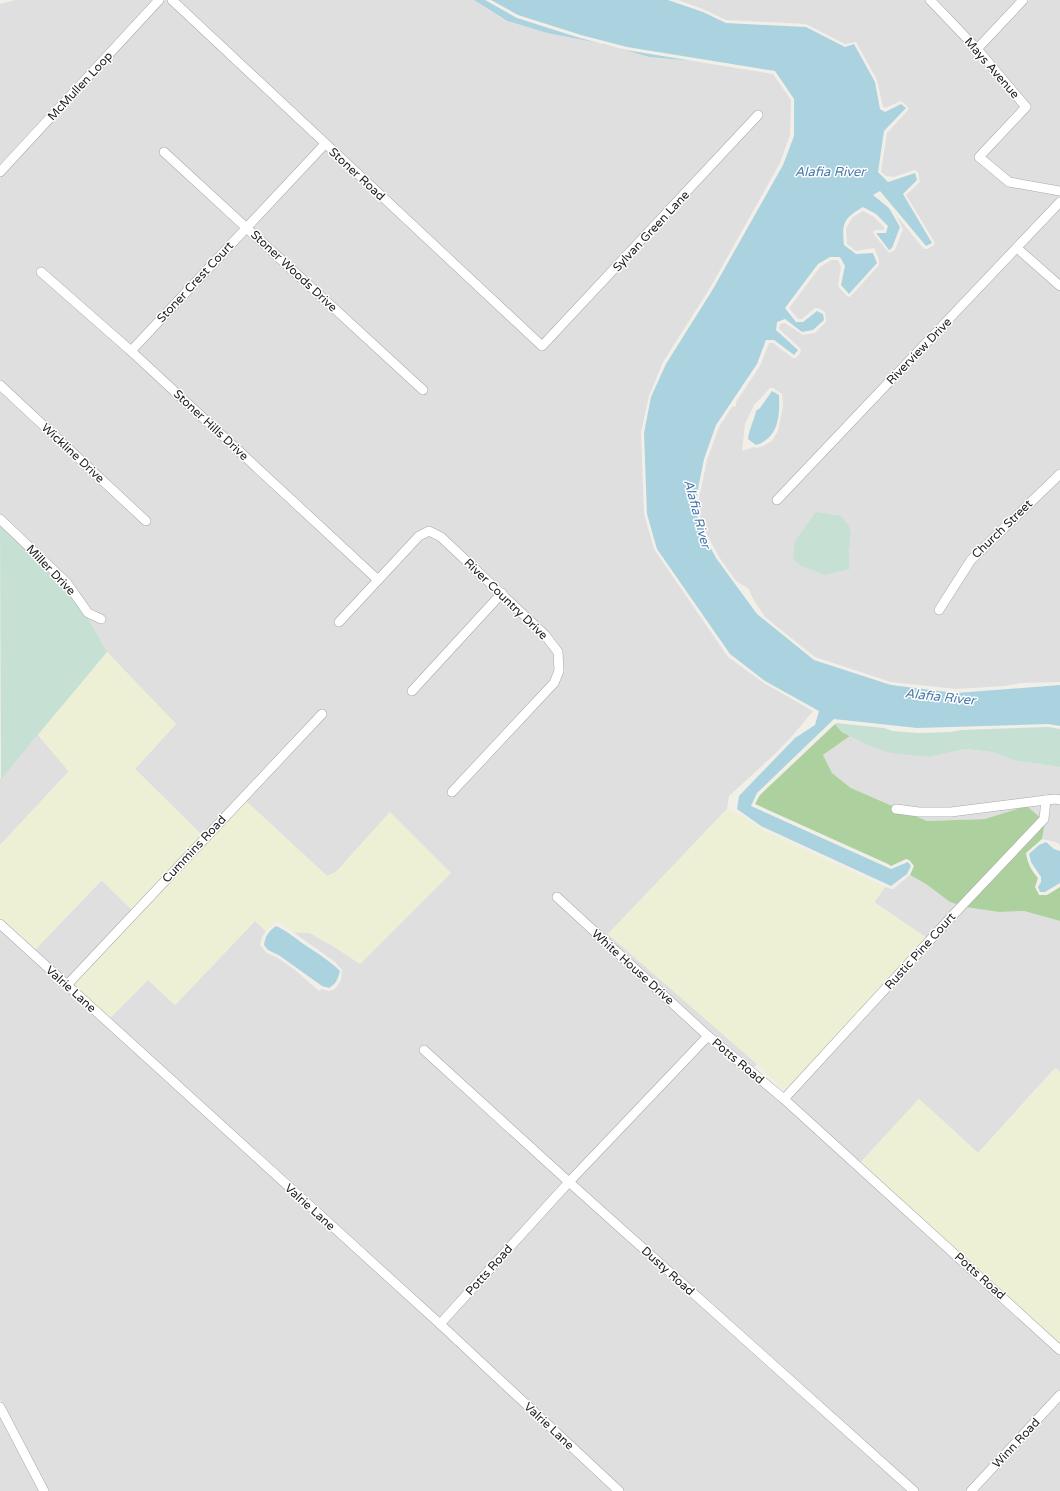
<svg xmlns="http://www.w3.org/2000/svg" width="1060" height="1491" viewBox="0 0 1060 1491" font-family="'Varela Round',sans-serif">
	<rect width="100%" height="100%" fill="#f2efe9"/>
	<g fill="#e0dfdf" fill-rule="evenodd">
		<path d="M 15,0 L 154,0 L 0,166 L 0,4 Z"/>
		<path d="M 165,0 L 167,0 L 320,144 L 246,223 L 164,147 L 159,152 L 241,228 L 130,346 L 41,267 L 36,272 L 128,353 L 373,580 L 334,622 L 339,627 L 421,539 L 429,535 L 439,540 L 497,593 L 407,690 L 412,696 L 502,598 L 543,638 L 554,653 L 555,670 L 550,681 L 447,792 L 453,797 L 556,686 L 561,652 L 430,528 L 378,575 L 136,351 L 247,233 L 424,395 L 428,390 L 252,228 L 326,149 L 543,351 L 763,115 L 758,110 L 542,341 L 177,0 L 474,0 L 506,21 L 547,33 L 604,44 L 649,57 L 693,61 L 773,74 L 791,100 L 790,135 L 780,163 L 710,288 L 663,362 L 649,396 L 641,432 L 644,514 L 654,549 L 728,657 L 764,683 L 813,711 L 793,735 L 777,752 L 729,796 L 727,809 L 608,934 L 757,1064 L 753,1069 L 711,1033 L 556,892 L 552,897 L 703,1036 L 569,1177 L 424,1045 L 419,1049 L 564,1182 L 439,1319 L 109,1019 L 148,980 L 175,1005 L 255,921 L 266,931 L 262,937 L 260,945 L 267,953 L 278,958 L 295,970 L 319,991 L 322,989 L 329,991 L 335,989 L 341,980 L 342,970 L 335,962 L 293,932 L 310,933 L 331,945 L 390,812 L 336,872 L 327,876 L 246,801 L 327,714 L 322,709 L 202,835 L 135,769 L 176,724 L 107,652 L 87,616 L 103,624 L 106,618 L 91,610 L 69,580 L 0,514 L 0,390 L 147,526 L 151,521 L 0,380 L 0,178 Z"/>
		<path d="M 678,0 L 925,0 L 974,51 L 1021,107 L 976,154 L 1007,185 L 1060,194 L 1060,196 L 772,500 L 778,505 L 1018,253 L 1060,290 L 1060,469 L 968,557 L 934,611 L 940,615 L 974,562 L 1060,480 L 1060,682 L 1020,683 L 1005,686 L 956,689 L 891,682 L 815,657 L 765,617 L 752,597 L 749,589 L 736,581 L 719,557 L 701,523 L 699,499 L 707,460 L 719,427 L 732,407 L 736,406 L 736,402 L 760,366 L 769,343 L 773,343 L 793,358 L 796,358 L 801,352 L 800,348 L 779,329 L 780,324 L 785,323 L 803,335 L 815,333 L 826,322 L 825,312 L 818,308 L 815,308 L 802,319 L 798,319 L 789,308 L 820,267 L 831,260 L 838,260 L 841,267 L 838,286 L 847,296 L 850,297 L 879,265 L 879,259 L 874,248 L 856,251 L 847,244 L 846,228 L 853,217 L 863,211 L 874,217 L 884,227 L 884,230 L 875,230 L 873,233 L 889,253 L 895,250 L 903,229 L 896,215 L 924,249 L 927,249 L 933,246 L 935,243 L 906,195 L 920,182 L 918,172 L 914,170 L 894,177 L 886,176 L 881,172 L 887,133 L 908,110 L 909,108 L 901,101 L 885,108 L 883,107 L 877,80 L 856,42 L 845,44 L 806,24 L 726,20 L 703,9 ZM 770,388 L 773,388 L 782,394 L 783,406 L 778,431 L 772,441 L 763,446 L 757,448 L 754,447 L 742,451 L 745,424 L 754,405 ZM 851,534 L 849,556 L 850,569 L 825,574 L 802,566 Z"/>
		<path d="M 934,0 L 1018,0 L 977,44 Z"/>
		<path d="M 1029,0 L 1060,0 L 1060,187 L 1010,179 L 984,157 L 1028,110 L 982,49 Z"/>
		<path d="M 1060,207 L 1060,281 L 1022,248 Z"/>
		<path d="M 38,735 L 69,771 L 0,845 L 0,779 Z"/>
		<path d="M 850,736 L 867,745 L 930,757 L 965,749 L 992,752 L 1014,760 L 1060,767 L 1060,845 L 1056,842 L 1042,839 L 1045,822 L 1004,815 L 985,819 L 927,821 L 851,788 L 832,773 L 823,755 Z"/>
		<path d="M 910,875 L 926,884 L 950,902 L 958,904 L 927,938 L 874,902 L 885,887 L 891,889 L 893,889 Z"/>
		<path d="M 102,880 L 132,910 L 66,980 L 34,951 Z"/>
		<path d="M 963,906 L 999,912 L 1024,911 L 1060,921 L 1060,1072 L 1055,1068 L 978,1153 L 919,1099 L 860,1163 L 789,1099 Z"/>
		<path d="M 0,929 L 437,1326 L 614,1491 L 48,1491 L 0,1399 Z"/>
		<path d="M 709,1041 L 782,1101 L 1060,1354 L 1060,1390 L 966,1491 L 919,1491 L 574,1182 Z"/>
		<path d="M 570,1187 L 909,1491 L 624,1491 L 445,1324 Z"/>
		<path d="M 1060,1401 L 1060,1491 L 977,1491 Z"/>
		<path d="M 0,1414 L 40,1491 L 0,1491 Z"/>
	</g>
	<g fill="#eef0d5">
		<path d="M 107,652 L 176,724 L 135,769 L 202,835 L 132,910 L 101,880 L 34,951 L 0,920 L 0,845 L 69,772 L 38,735 Z"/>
		<path d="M 246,801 L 327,876 L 336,872 L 390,812 L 451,873 L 360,964 L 331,945 L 310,933 L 293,932 L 279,922 L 274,923 L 266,931 L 255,921 L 175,1005 L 148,980 L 109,1019 L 72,985 Z"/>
		<path d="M 727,809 L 744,817 L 759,828 L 885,887 L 874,903 L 927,938 L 785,1092 L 757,1064 L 608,934 Z"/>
		<path d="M 1056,1068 L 1060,1072 L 1060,1345 L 860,1163 L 919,1099 L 978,1153 Z"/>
	</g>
	<path fill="#add19e" d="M 835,724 L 842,732 L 850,736 L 823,755 L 832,773 L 851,788 L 927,821 L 985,819 L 1027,806 L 1045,822 L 1042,839 L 1026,853 C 1028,864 1031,870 1038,878 L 1035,887 L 1039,895 L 1047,895 L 1060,887 L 1060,921 L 1024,911 L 999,912 L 966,907 L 950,902 L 926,884 L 910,875 L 914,866 L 909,860 L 906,859 L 891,866 L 888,864 L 755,804 L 760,795 Z"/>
	<g fill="#c6e0d4">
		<path d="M 816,512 L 841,516 L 849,526 L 851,534 L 849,556 L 850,569 L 825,575 L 802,566 L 793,559 L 795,541 Z"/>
		<path d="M 0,524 L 64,585 L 87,616 L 107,652 L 1,779 Z"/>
		<path d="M 836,723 L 884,728 L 893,731 L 918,733 L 951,732 L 961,730 L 1048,727 L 1060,729 L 1060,767 L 1013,760 L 992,752 L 965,749 L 930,757 L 891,753 L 867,745 L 842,732 L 835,724 Z"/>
	</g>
	<g fill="#aad3df">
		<path d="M 474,0 L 485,0 L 517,18 L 580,38 L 626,50 L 693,61 L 649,57 L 604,44 L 547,33 L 507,21 Z"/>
		<path d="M 491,0 L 668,0 L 703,12 L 726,23 L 806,27 L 845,47 L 854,44 L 875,82 L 880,109 L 885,112 L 901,104 L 906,108 L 884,131 L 878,172 L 888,182 L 915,173 L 917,180 L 903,194 L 932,243 L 926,246 L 880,191 L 873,195 L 889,208 L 900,227 L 892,248 L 889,250 L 876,233 L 886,233 L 888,226 L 876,214 L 863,207 C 843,219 842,223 844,245 L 856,254 L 873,253 L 877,263 L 849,294 L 841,285 L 845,266 L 840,257 L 830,257 L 818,264 L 785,308 L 796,322 L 803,322 L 817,311 L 823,314 L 824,320 L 813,330 L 802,332 L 785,319 L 777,322 L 776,330 L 798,350 L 794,355 L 774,340 L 766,340 L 757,364 L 716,425 L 704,459 L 696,499 L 698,524 L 716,558 L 757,614 L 814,660 L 891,685 L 956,693 L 1060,685 L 1060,726 L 1048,724 L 917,728 L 834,719 L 757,793 L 751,806 L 891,869 L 908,862 L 911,866 L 907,874 L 891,886 L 761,826 L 737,809 L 739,796 L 795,738 L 815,725 L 819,711 L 765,681 L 730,654 L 657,549 L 647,514 L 644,433 L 651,397 L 666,364 L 713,289 L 783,165 L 794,136 L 794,99 L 775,71 L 627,47 L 581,35 L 518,15 Z"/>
		<path d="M 772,391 L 779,395 C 780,415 779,438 756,445 L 748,439 C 749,429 754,421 756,411 L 760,408 Z"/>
		<path d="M 1046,842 L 1054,849 L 1060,851 L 1060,883 L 1045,892 L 1040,892 L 1038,887 L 1041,882 L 1041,877 L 1031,862 L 1029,854 L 1039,845 Z"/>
		<path d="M 276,926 C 287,931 295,938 305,945 C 317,953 330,961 340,971 C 338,979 336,984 329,988 L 322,986 L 280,956 L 268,950 L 264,945 C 265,936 269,931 276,926 Z"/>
	</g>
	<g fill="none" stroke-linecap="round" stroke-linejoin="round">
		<g stroke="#a9a9a9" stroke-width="10">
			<g id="minor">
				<path d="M 172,0 L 542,346 L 758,115"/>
				<path d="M 930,0 L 977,49 L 1026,107 L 979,157 L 1009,182 L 1060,191"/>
				<path d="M 977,49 L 1023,0"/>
				<path d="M 164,152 L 423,390"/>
				<path d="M 0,172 L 159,0"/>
				<path d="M 1017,248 L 1060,286"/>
				<path d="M 41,272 L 131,351 L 378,580"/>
				<path d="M 131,351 L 325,144"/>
				<path d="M 0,385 L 146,521"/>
				<path d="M 777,500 L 1060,202"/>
				<path d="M 0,519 L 67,583 L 88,613 L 101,619"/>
				<path d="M 939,610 L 971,560 L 1060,474"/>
				<path d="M 339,622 L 419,536 L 429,531 L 441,537 L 545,635 L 558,652 L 559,671 L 554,683 L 452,792"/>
				<path d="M 412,691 L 502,593"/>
				<path d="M 896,809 L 919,812 L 951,812 L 1046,800 L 1056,799 L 1060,800"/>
				<path d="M 557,897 L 708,1036 L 784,1099 L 1060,1350"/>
				<path d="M 0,924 L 440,1324 L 619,1491"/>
				<path d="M 67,985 L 322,714"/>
				<path d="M 424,1050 L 569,1182 L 914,1491"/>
				<path d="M 784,1099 L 954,914 L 1044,819 L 1046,800"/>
				<path d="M 440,1324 L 569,1182 L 708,1036"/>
				<path d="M 0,1407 L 44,1491"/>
				<path d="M 971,1491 L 1060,1395"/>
			</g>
		</g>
		<use href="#minor" stroke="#fff" stroke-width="9"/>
	</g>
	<g text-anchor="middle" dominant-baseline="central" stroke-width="3" stroke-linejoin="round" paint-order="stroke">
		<g font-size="12" fill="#222" stroke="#fff">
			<text transform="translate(992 68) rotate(49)">Mays Avenue</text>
			<text transform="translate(80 86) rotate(-47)">McMullen Loop</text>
			<text transform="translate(357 174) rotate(43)">Stoner Road</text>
			<text transform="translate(651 231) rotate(-47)">Sylvan Green Lane</text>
			<text transform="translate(294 271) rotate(43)">Stoner Woods Drive</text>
			<text transform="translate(195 282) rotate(-47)">Stoner Crest Court</text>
			<text transform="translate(919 351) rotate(-46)">Riverview Drive</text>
			<text transform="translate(211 425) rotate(43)">Stoner Hills Drive</text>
			<text transform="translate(73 453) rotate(43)">Wickline Drive</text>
			<text transform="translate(1002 529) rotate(-44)">Church Street</text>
			<text transform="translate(51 570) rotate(46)">Miller Drive</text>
			<text transform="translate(506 599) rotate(44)">River Country Drive</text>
			<text transform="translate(194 849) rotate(-47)">Cummins Road</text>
			<text transform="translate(920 951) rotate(-48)">Rustic Pine Court</text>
			<text transform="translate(633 967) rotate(42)">White House Drive</text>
			<text transform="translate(71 989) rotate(42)">Valrie Lane</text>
			<text transform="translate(738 1061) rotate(40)">Potts Road</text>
			<text transform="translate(310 1207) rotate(42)">Valrie Lane</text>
			<text transform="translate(489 1270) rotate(-48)">Potts Road</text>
			<text transform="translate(668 1271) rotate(42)">Dusty Road</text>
			<text transform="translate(980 1276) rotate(42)">Potts Road</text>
			<text transform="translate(549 1426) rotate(43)">Valrie Lane</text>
			<text transform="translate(1016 1443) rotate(-47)">Winn Road</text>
		</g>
		<g font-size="13" font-style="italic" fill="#4a7aab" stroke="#fff">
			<text x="830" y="172">Alafia River</text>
			<text transform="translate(697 514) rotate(75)">Alafia River</text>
			<text transform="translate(940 697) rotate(6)">Alafia River</text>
		</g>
	</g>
</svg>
